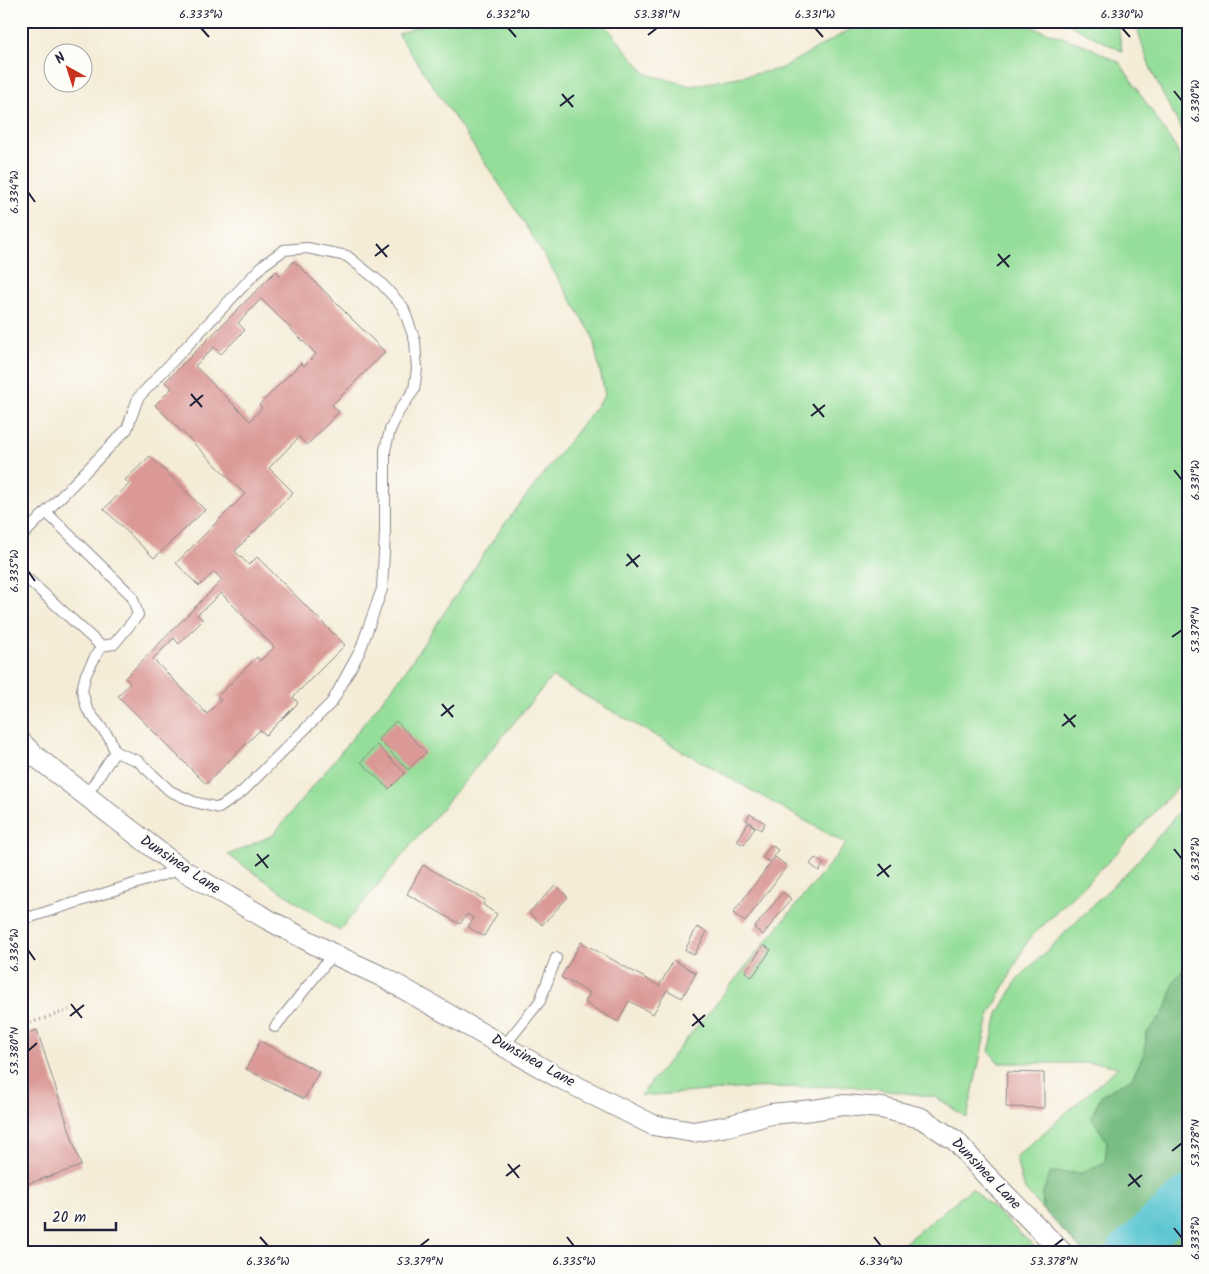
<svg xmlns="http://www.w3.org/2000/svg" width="1209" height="1274" viewBox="0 0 1209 1274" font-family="Kalam,sans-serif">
	<rect width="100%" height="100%" fill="#fdfcf7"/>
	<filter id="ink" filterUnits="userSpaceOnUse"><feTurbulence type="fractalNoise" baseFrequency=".02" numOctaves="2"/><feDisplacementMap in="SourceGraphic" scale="10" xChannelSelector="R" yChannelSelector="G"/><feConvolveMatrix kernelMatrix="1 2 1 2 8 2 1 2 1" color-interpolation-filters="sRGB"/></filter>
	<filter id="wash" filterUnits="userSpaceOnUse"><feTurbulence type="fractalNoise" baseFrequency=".0096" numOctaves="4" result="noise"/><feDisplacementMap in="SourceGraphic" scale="20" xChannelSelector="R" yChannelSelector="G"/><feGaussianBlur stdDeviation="1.12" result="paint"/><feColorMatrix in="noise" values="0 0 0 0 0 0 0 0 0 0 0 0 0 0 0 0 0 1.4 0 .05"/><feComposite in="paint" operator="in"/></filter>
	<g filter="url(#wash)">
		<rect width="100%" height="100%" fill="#f4ecd7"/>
		<g fill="#95de9a" stroke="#5c806a">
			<path d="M 434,21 L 602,21 L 646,74 L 691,86 L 780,69 L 865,21 L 1014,21 L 1085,45 L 1120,63 L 1177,150 L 1188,191 L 1188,776 L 1112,858 L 1028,940 L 989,1016 L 967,1118 L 936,1097 L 849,1086 L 749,1088 L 640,1096 L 846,844 L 552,677 L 339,931 L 228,855 L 273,835 L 350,741 L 403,674 L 500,530 L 605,395 L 592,334 L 510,200 L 398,34 Z"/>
			<path d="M 1062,21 L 1117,21 L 1122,51 Z"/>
			<path d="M 1136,21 L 1188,21 L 1188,141 C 1167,102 1145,66 1136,21 Z"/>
			<path d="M 1188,801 L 1188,1206 L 1148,1251 L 1084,1253 L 1026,1191 L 1021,1180 L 1016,1157 L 1118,1067 L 1100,1063 L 999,1063 L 989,1051 L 998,1014 L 1017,980 L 1134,865 Z"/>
			<path d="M 972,1188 L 1041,1253 L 892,1253 Z"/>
		</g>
		<g fill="#78bd82" stroke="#4d705e">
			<path d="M 1188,964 L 1188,1206 L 1148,1251 L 1084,1253 L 1043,1209 L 1042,1194 L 1051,1172 L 1082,1173 L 1105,1162 L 1107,1141 L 1091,1117 L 1102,1095 L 1132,1078 L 1145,1052 L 1146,1034 L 1162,1015 L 1169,1001 L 1174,981 Z"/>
			<path d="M 1188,1222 L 1188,1253 L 1156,1253 Z"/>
		</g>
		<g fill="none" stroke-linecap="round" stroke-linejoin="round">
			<path stroke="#59c5d1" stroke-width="42" d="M 1127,1253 L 1188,1197"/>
		</g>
		<g id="blocks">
			<g fill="#da9996" fill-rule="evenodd">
				<path d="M 294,261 L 385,352 L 332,405 L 339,412 L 307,445 L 299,437 L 269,468 L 293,492 L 235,551 L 249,565 L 257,557 L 345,645 L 293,697 L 298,703 L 266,735 L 260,730 L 206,784 L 118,696 L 130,683 L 125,678 L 222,580 L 214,572 L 199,586 L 176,563 L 245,494 L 155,405 L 172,388 L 165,382 L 276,271 L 280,276 ZM 261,299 L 316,354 L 304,366 L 301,363 L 259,405 L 262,408 L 250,421 L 195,366 L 214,347 L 221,354 L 245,330 L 238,323 ZM 221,593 L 274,647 L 260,661 L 257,657 L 217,697 L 221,700 L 207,714 L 153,659 L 174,638 L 179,644 L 203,620 L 197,615 Z"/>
				<path d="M 150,456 L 205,510 L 154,558 L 104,509 L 129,484 L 125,480 Z"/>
				<path d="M 396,721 L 426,752 L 408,770 L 378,739 Z"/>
				<path d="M 377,745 L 405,773 L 389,789 L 361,762 Z"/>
				<path d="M 750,814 L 765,823 L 761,830 L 746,820 Z"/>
				<path d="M 748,823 L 755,827 L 744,845 L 737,841 Z"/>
				<path d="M 771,845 L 778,850 L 769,862 L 762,857 Z"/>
				<path d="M 775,857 L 787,866 L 745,922 L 733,913 Z"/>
				<path d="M 815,858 L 824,864 L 819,871 L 810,864 Z"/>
				<path d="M 423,865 L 485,900 L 483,905 L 497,914 L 484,936 L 468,927 L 474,918 L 467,914 L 460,924 L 407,894 Z"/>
				<path d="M 555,885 L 568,897 L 542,925 L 529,913 Z"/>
				<path d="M 783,892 L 791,899 L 763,935 L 754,928 Z"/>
				<path d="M 697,927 L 707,932 L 694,955 L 685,950 Z"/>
				<path d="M 581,942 L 659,986 L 674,960 L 696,973 L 682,998 L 667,990 L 653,1014 L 629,1001 L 618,1022 L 585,1003 L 590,993 L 561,977 Z"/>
				<path d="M 764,945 L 771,950 L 752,977 L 745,972 Z"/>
				<path d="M 37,1030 L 81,1166 L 21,1186 L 21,1035 Z"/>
				<path d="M 260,1041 L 319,1072 L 304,1099 L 246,1069 Z"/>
				<path d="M 1007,1072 L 1044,1073 L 1044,1108 L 1006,1107 Z"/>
			</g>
		</g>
	</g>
	<g filter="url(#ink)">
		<use href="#blocks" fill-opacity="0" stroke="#8b8789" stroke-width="1"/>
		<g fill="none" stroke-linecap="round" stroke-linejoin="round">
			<g stroke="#8b8789" stroke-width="12">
				<g id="lane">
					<path d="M 46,512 L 127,429 L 138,398 L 263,265 L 284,250 L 307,248 L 347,256 L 381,283 L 403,307 L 415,341 L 417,369 L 414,390 L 399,411 L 390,430 L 385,450 L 385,533 L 382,589 L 360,651 L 332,702 L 242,792 L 219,808 L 194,802 L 170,791 L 138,761 L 115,752"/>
					<path d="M 21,537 L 46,512 L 132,596 L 138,615 L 114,644 L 101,646 L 86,674 L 82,690 L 87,709 L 110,739 L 115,752 L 86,796"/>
					<path d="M 21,573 L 101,646"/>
					<path d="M 21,920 L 181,869"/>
					<path d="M 275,1027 L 333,954"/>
					<path d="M 504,1046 L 540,1001 L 556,958"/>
				</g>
			</g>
			<g stroke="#8b8789" stroke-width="22">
				<path id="street" d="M 21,742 L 35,756 L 181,869 L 267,919 L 333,954 L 383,977 L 556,1076 L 653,1125 L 693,1132 L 728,1126 L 771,1114 L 813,1110 L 844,1105 L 882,1108 L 921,1118 L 956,1141 L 985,1174 L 1063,1253"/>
			</g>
			<path stroke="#8b8789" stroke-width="3" stroke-dasharray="1 4" stroke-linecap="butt" d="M 21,1026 L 69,1010"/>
			<use href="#lane" stroke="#fff" stroke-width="10"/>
			<use href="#street" stroke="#fff" stroke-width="20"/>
		</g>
	</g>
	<path fill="none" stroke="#22223b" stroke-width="2" d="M 201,28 L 209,37M 508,28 L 516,37M 815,28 L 823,37M 1122,28 L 1130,37M 648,35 L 657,28M 1174,91 L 1182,101M 562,94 L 573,107M 560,106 L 574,95M 28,192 L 35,202M 376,244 L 387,257M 998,254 L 1009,267M 375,256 L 389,245M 997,266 L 1010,255M 191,394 L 202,407M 813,404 L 824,417M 190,406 L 203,395M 811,416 L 825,405M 1174,470 L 1182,480M 627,554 L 638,567M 626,566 L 640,555M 28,571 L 35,581M 1172,637 L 1182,630M 442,704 L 453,717M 1064,714 L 1075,727M 441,716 L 454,705M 1062,726 L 1076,715M 1174,849 L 1182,859M 257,854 L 268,868M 878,864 L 889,877M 255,866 L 269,855M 877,876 L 891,865M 28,950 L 35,960M 71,1004 L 82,1018M 693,1014 L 704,1027M 70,1016 L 84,1005M 692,1026 L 705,1015M 28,1051 L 37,1043M 1172,1151 L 1182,1143M 508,1164 L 519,1178M 1129,1174 L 1140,1187M 506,1176 L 520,1165M 1128,1186 L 1142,1175M 1174,1228 L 1182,1238M 260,1237 L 268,1246M 567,1237 L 574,1246M 874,1237 L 881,1246M 420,1246 L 429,1239M 1054,1246 L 1063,1239"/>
	<g text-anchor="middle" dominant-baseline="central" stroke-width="5" stroke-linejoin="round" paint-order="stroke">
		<g font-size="15" fill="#22223b" stroke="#fdfcf7">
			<text transform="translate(180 865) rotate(34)">Dunsinea Lane</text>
			<text transform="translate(533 1061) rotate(29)">Dunsinea Lane</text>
			<text transform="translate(986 1174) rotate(46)">Dunsinea Lane</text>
		</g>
	</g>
	<rect width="1209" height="1274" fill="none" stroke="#fdfcf7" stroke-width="55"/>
	<g transform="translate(68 68) rotate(321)"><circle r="24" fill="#fdfcf7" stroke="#a5a5ac"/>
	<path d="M0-4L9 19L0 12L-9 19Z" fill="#c8321e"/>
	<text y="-8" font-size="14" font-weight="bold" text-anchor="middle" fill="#22223b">N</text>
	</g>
	<path d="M45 1222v8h71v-8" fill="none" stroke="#22223b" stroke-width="2.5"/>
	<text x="52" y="1222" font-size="15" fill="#22223b" stroke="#fdfcf7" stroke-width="4" paint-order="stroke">20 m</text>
	<rect x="28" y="28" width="1154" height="1218" fill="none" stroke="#22223b" stroke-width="2"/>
	<g font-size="12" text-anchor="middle" fill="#22223b">
		<text x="201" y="18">6.333°W</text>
		<text x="508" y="18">6.332°W</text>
		<text x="657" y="18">53.381°N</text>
		<text x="815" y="18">6.331°W</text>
		<text x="1122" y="18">6.330°W</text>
		<text transform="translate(1195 101) rotate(-90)" y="4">6.330°W</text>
		<text transform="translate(14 192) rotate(-90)" y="4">6.334°W</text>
		<text transform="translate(1195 480) rotate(-90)" y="4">6.331°W</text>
		<text transform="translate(14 571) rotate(-90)" y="4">6.335°W</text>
		<text transform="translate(1195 630) rotate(-90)" y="4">53.379°N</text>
		<text transform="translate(1195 859) rotate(-90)" y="4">6.332°W</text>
		<text transform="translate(14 950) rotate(-90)" y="4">6.336°W</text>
		<text transform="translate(14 1051) rotate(-90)" y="4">53.380°N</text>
		<text transform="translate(1195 1143) rotate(-90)" y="4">53.378°N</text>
		<text transform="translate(1195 1238) rotate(-90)" y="4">6.333°W</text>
		<text x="268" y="1265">6.336°W</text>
		<text x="420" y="1265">53.379°N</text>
		<text x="574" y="1265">6.335°W</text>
		<text x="881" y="1265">6.334°W</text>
		<text x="1054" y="1265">53.378°N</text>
	</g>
</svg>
